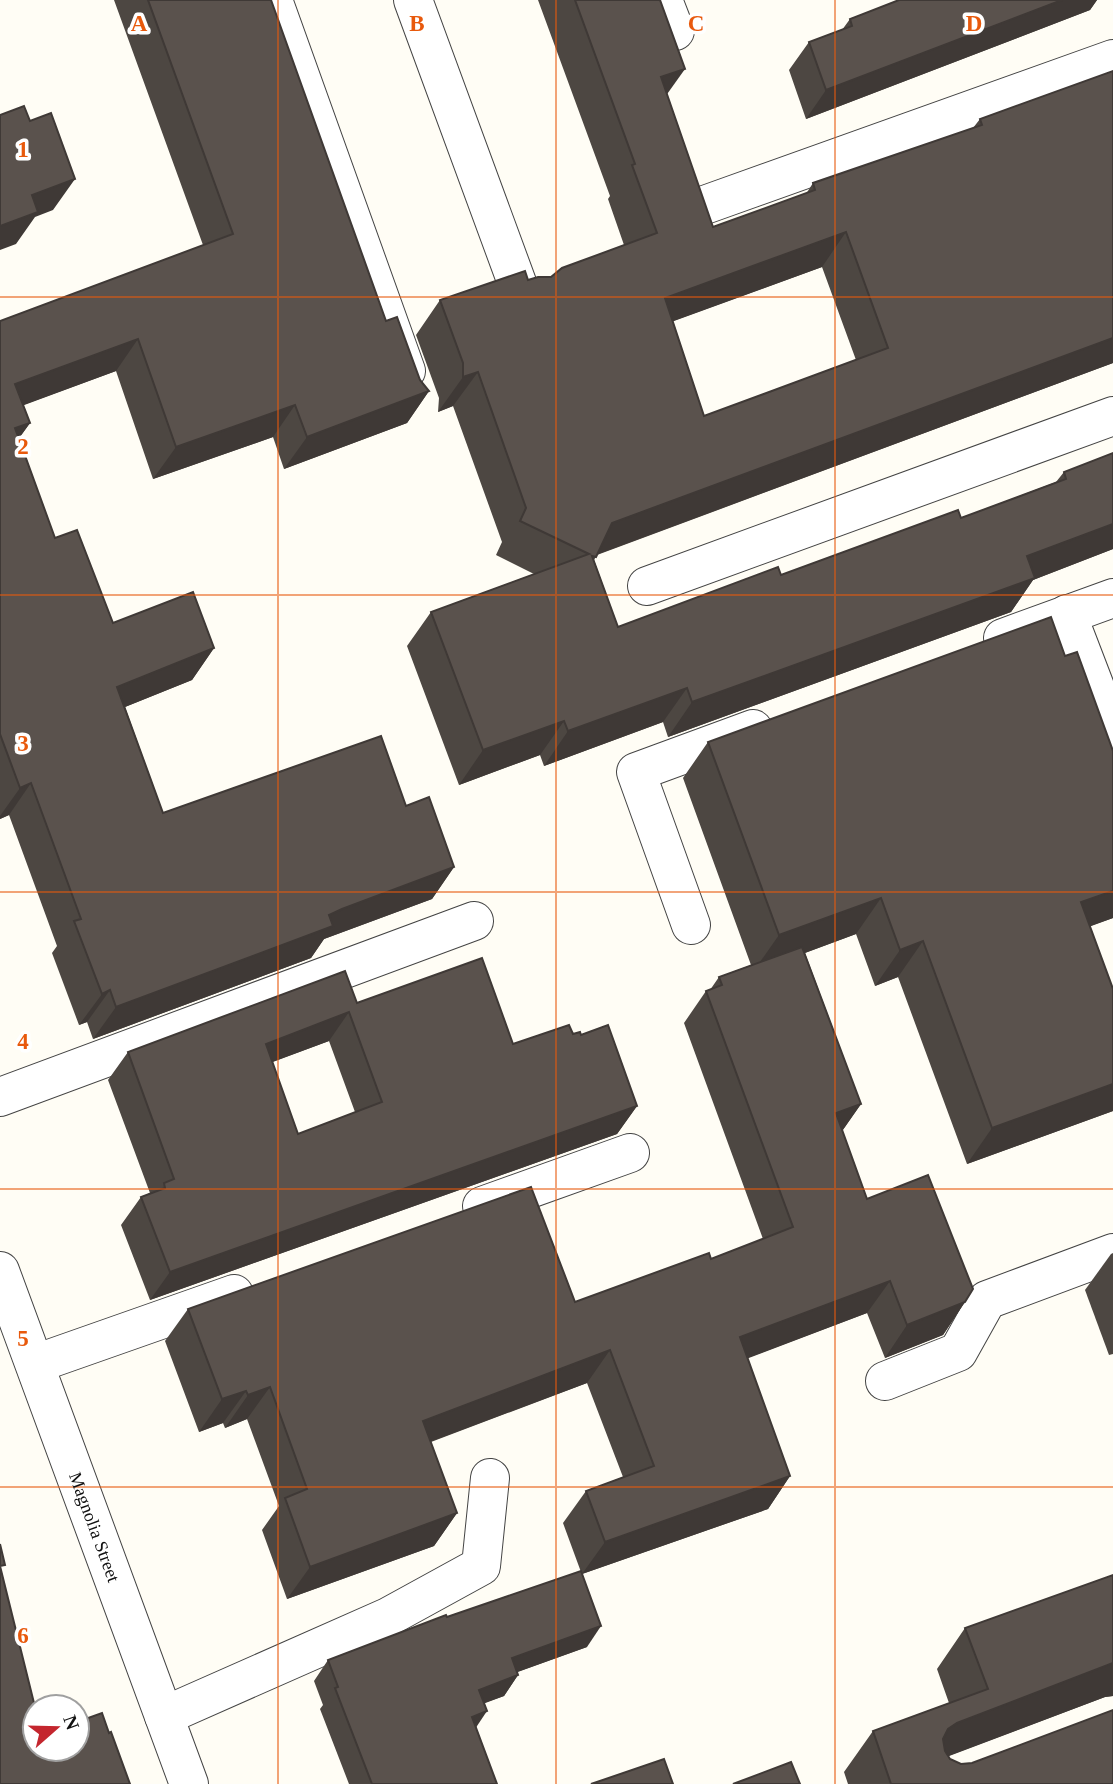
<svg xmlns="http://www.w3.org/2000/svg" width="1113" height="1784" viewBox="0 0 1113 1784" font-family="'Times New Roman',serif">
	<rect width="100%" height="100%" fill="#fffdf5"/>
	<g fill="none" stroke-linecap="round" stroke-linejoin="round">
		<g stroke="#444" stroke-width="40">
			<g id="minor">
				<path d="M 273,0 L 406,371"/>
				<path d="M 413,0 L 520,291"/>
				<path d="M 663,0 L 675,31"/>
				<path d="M 699,207 L 1113,59"/>
				<path d="M 647,586 L 1113,416"/>
				<path d="M 1067,614 L 1113,734"/>
				<path d="M 1003,638 L 1113,598"/>
				<path d="M 691,925 L 636,772 L 753,729"/>
				<path d="M 0,1097 L 474,921"/>
				<path d="M 482,1206 L 630,1153"/>
				<path id="s1" d="M 0,1271 L 189,1784"/>
				<path d="M 35,1364 L 234,1294"/>
				<path d="M 885,1381 L 958,1352 L 987,1300 L 1113,1253"/>
				<path d="M 164,1716 L 388,1617 L 481,1566 L 490,1478"/>
			</g>
		</g>
		<use href="#minor" stroke="#fff" stroke-width="38"/>
	</g>
	<g fill="#4d4742" fill-rule="evenodd">
		<path d="M 114,0 L 271,0 L 386,321 L 420,380 L 429,391 L 407,423 L 284,469 L 273,437 L 153,479 L 116,371 L 23,405 L 30,423 L 19,438 L 55,538 L 113,623 L 214,648 L 192,680 L 125,707 L 163,813 L 406,806 L 454,867 L 432,899 L 324,939 L 311,958 L 93,1039 L 87,1022 L 79,1025 L 52,953 L 57,946 L 9,815 L 0,819 L 0,321 L 203,245 Z"/>
		<path d="M 538,0 L 660,0 L 667,94 L 713,227 L 806,194 L 813,183 L 973,128 L 980,119 L 1113,363 L 597,555 L 594,560 L 618,627 L 961,518 L 1056,482 L 1064,472 L 1113,453 L 1113,549 L 1033,580 L 1011,612 L 668,737 L 663,722 L 544,766 L 540,755 L 459,785 L 407,646 L 431,612 L 534,574 L 496,555 L 502,542 L 453,406 L 438,412 L 439,398 L 416,335 L 440,300 L 528,280 L 551,277 L 624,245 L 608,199 L 610,196 ZM 822,267 L 856,360 L 704,416 L 673,321 Z"/>
		<path d="M 899,0 L 1097,0 L 1090,10 L 806,119 L 789,70 L 809,42 L 842,30 L 850,19 Z"/>
		<path d="M 1065,656 L 1113,751 L 1113,918 L 1090,926 L 1113,989 L 1113,1111 L 967,1164 L 898,977 L 875,986 L 856,934 L 805,953 L 861,1104 L 842,1131 L 867,1199 L 965,1302 L 943,1335 L 885,1358 L 867,1313 L 747,1358 L 790,1476 L 768,1509 L 582,1574 L 587,1647 L 517,1672 L 518,1675 L 504,1696 L 484,1703 L 476,1727 L 497,1784 L 349,1784 L 320,1709 L 323,1705 L 314,1681 L 328,1660 L 447,1617 L 581,1572 L 563,1523 L 586,1491 L 623,1477 L 587,1383 L 431,1442 L 457,1513 L 434,1546 L 287,1599 L 262,1530 L 279,1506 L 247,1419 L 225,1428 L 223,1423 L 199,1432 L 165,1341 L 188,1309 L 575,1302 L 711,1259 L 763,1239 L 684,1023 L 706,991 L 710,990 L 719,977 L 751,965 L 683,778 L 708,742 Z"/>
		<path d="M 357,1003 L 513,1044 L 573,1034 L 581,1035 L 637,1106 L 617,1134 L 150,1300 L 121,1225 L 141,1197 L 150,1193 L 108,1080 L 128,1052 ZM 329,1041 L 355,1112 L 298,1134 L 272,1062 Z"/>
		<path d="M 1113,1253 L 1113,1354 L 1109,1355 L 1085,1290 L 1111,1254 Z"/>
		<path d="M 1113,1575 L 1113,1696 L 1105,1697 L 948,1756 L 950,1759 L 961,1764 L 1113,1784 L 848,1784 L 844,1772 L 873,1731 L 949,1703 L 937,1669 L 965,1628 Z"/>
	</g>
	<g fill="#3f3936">
		<path d="M 1062,0 L 1097,0 L 1090,10 L 806,119 L 826,90 Z"/>
		<path d="M 685,69 L 660,104 L 661,77 Z"/>
		<path d="M 75,179 L 53,210 L 35,217 L 16,244 L 0,250 L 0,226 L 32,195 Z"/>
		<path d="M 846,232 L 822,267 L 641,333 L 665,298 Z"/>
		<path d="M 1113,338 L 1113,363 L 593,556 L 612,523 Z"/>
		<path d="M 138,339 L 116,371 L 0,414 L 15,384 Z"/>
		<path d="M 478,372 L 453,406 L 438,412 L 463,377 Z"/>
		<path d="M 429,391 L 407,423 L 284,469 L 307,437 Z"/>
		<path d="M 295,405 L 273,437 L 153,479 L 176,447 Z"/>
		<path d="M 30,423 L 7,455 L 15,428 Z"/>
		<path d="M 1113,524 L 1113,549 L 1033,580 L 1011,612 L 668,737 L 692,702 L 1027,556 Z"/>
		<path d="M 214,648 L 192,680 L 95,719 L 117,687 Z"/>
		<path d="M 687,688 L 663,722 L 544,766 L 568,731 Z"/>
		<path d="M 564,721 L 540,755 L 459,785 L 483,750 Z"/>
		<path d="M 31,783 L 9,815 L 0,819 L 0,816 L 20,788 Z"/>
		<path d="M 454,867 L 432,899 L 324,939 L 311,958 L 93,1039 L 116,1007 L 342,909 Z"/>
		<path d="M 1113,891 L 1113,918 L 1056,939 L 1081,902 Z"/>
		<path d="M 881,898 L 856,934 L 753,972 L 779,935 Z"/>
		<path d="M 923,941 L 898,977 L 875,986 L 900,950 Z"/>
		<path d="M 110,990 L 87,1022 L 79,1025 L 102,994 Z"/>
		<path d="M 349,1012 L 329,1041 L 246,1072 L 266,1044 Z"/>
		<path d="M 1113,1084 L 1113,1111 L 967,1164 L 992,1128 Z"/>
		<path d="M 861,1104 L 838,1137 L 836,1113 Z"/>
		<path d="M 637,1106 L 617,1134 L 150,1300 L 170,1272 Z"/>
		<path d="M 890,1281 L 867,1313 L 717,1370 L 740,1337 Z"/>
		<path d="M 965,1302 L 943,1335 L 885,1358 L 907,1325 Z"/>
		<path d="M 610,1350 L 587,1383 L 400,1453 L 423,1421 Z"/>
		<path d="M 270,1387 L 247,1419 L 225,1428 L 248,1395 Z"/>
		<path d="M 246,1391 L 223,1423 L 199,1432 L 222,1399 Z"/>
		<path d="M 790,1476 L 768,1509 L 582,1574 L 605,1542 Z"/>
		<path d="M 457,1513 L 434,1546 L 287,1599 L 310,1567 Z"/>
		<path d="M 601,1626 L 587,1647 L 498,1679 L 512,1658 Z"/>
		<path d="M 1113,1663 L 1113,1696 L 1105,1697 L 928,1764 L 948,1729 L 957,1723 Z"/>
		<path d="M 518,1675 L 504,1696 L 464,1711 L 479,1690 Z"/>
		<path d="M 487,1711 L 473,1732 L 472,1717 Z"/>
	</g>
	<g fill="#5a524d" stroke="#3f3936" stroke-width="2" fill-rule="evenodd">
		<path d="M 148,0 L 271,0 L 386,321 L 397,317 L 420,380 L 429,391 L 307,437 L 295,405 L 176,447 L 138,339 L 15,384 L 30,423 L 15,428 L 55,538 L 77,530 L 113,623 L 193,592 L 214,648 L 117,687 L 163,813 L 381,736 L 406,806 L 429,797 L 454,867 L 342,909 L 329,915 L 333,926 L 116,1007 L 110,990 L 102,994 L 74,921 L 81,919 L 31,783 L 20,788 L 0,734 L 0,321 L 233,234 Z"/>
		<path d="M 575,0 L 660,0 L 685,69 L 661,77 L 713,227 L 815,190 L 813,183 L 982,125 L 980,119 L 1113,71 L 1113,338 L 612,523 L 596,557 L 592,556 L 618,627 L 778,567 L 781,575 L 958,510 L 961,518 L 1066,479 L 1064,472 L 1113,453 L 1113,524 L 1027,556 L 1035,578 L 692,702 L 687,688 L 568,731 L 564,721 L 483,750 L 431,612 L 589,554 L 520,521 L 526,508 L 478,372 L 463,377 L 463,363 L 440,300 L 525,271 L 528,280 L 538,277 L 551,277 L 562,268 L 657,233 L 632,165 L 635,164 ZM 846,232 L 888,348 L 704,416 L 665,298 Z"/>
		<path d="M 899,0 L 1062,0 L 826,90 L 809,42 L 852,26 L 850,19 Z"/>
		<path d="M 24,106 L 30,121 L 51,113 L 75,179 L 32,195 L 38,212 L 0,226 L 0,115 Z"/>
		<path d="M 1051,617 L 1065,656 L 1077,652 L 1113,751 L 1113,891 L 1081,902 L 1113,989 L 1113,1084 L 992,1128 L 923,941 L 900,950 L 881,898 L 779,935 L 708,742 Z"/>
		<path d="M 802,947 L 861,1104 L 836,1113 L 867,1199 L 928,1175 L 973,1289 L 965,1302 L 907,1325 L 890,1281 L 740,1337 L 790,1476 L 605,1542 L 586,1491 L 654,1466 L 610,1350 L 423,1421 L 457,1513 L 310,1567 L 285,1498 L 307,1489 L 270,1387 L 248,1395 L 246,1391 L 222,1399 L 188,1309 L 531,1187 L 575,1302 L 709,1253 L 711,1259 L 793,1227 L 706,991 L 722,985 L 719,977 Z"/>
		<path d="M 482,958 L 513,1044 L 569,1025 L 573,1034 L 580,1032 L 581,1035 L 608,1025 L 637,1106 L 170,1272 L 141,1197 L 165,1188 L 164,1183 L 174,1179 L 128,1052 L 345,971 L 357,1003 ZM 349,1012 L 382,1102 L 298,1134 L 266,1044 Z"/>
		<path d="M 0,1544 L 5,1565 L 0,1566 L 35,1707 L 35,1749 L 77,1749 L 77,1722 L 102,1713 L 109,1733 L 111,1732 L 130,1784 L 0,1784 Z"/>
		<path d="M 581,1571 L 601,1626 L 512,1658 L 518,1675 L 479,1690 L 487,1711 L 472,1717 L 497,1784 L 372,1784 L 335,1688 L 338,1687 L 328,1660 L 446,1615 L 447,1617 Z"/>
		<path d="M 1113,1575 L 1113,1663 L 957,1723 L 948,1729 L 943,1739 L 945,1751 L 950,1759 L 961,1764 L 972,1763 L 1113,1710 L 1113,1784 L 891,1784 L 873,1731 L 988,1689 L 965,1628 Z"/>
		<path d="M 664,1759 L 673,1784 L 591,1784 Z"/>
		<path d="M 791,1762 L 800,1784 L 733,1784 Z"/>
	</g>
	<path fill="none" stroke="#e8590c" stroke-width="2" stroke-opacity="0.55" d="M 278,0 L 278,1784M 556,0 L 556,1784M 835,0 L 835,1784M 0,297 L 1113,297M 0,595 L 1113,595M 0,892 L 1113,892M 0,1189 L 1113,1189M 0,1487 L 1113,1487"/>
	<g text-anchor="middle" dominant-baseline="central" stroke-width="7" stroke-linejoin="round" paint-order="stroke">
		<g font-size="18" fill="#111" stroke="#fff">
			<text stroke="none"><textPath href="#s1" startOffset="273">Magnolia Street</textPath></text>
		</g>
	</g>
	<g font-size="23" text-anchor="middle" font-weight="bold" fill="#e8590c" stroke="#fff" stroke-width="7" stroke-linejoin="round" paint-order="stroke">
		<text x="139" y="31">A</text>
		<text x="417" y="31">B</text>
		<text x="696" y="31">C</text>
		<text x="974" y="31">D</text>
		<text x="23" y="157">1</text>
		<text x="23" y="454">2</text>
		<text x="23" y="751">3</text>
		<text x="23" y="1049">4</text>
		<text x="23" y="1346">5</text>
		<text x="23" y="1643">6</text>
	</g>
	<g transform="translate(56 1728) rotate(70)"><circle r="33" fill="#ffffff" stroke="#a0a0a0" stroke-width="2"/>
	<path d="M0-5L12 26L0 18L-12 26Z" fill="#c4262e"/>
	<text y="-10" font-size="19" font-weight="bold" text-anchor="middle" fill="#111111">N</text>
	</g>
</svg>
